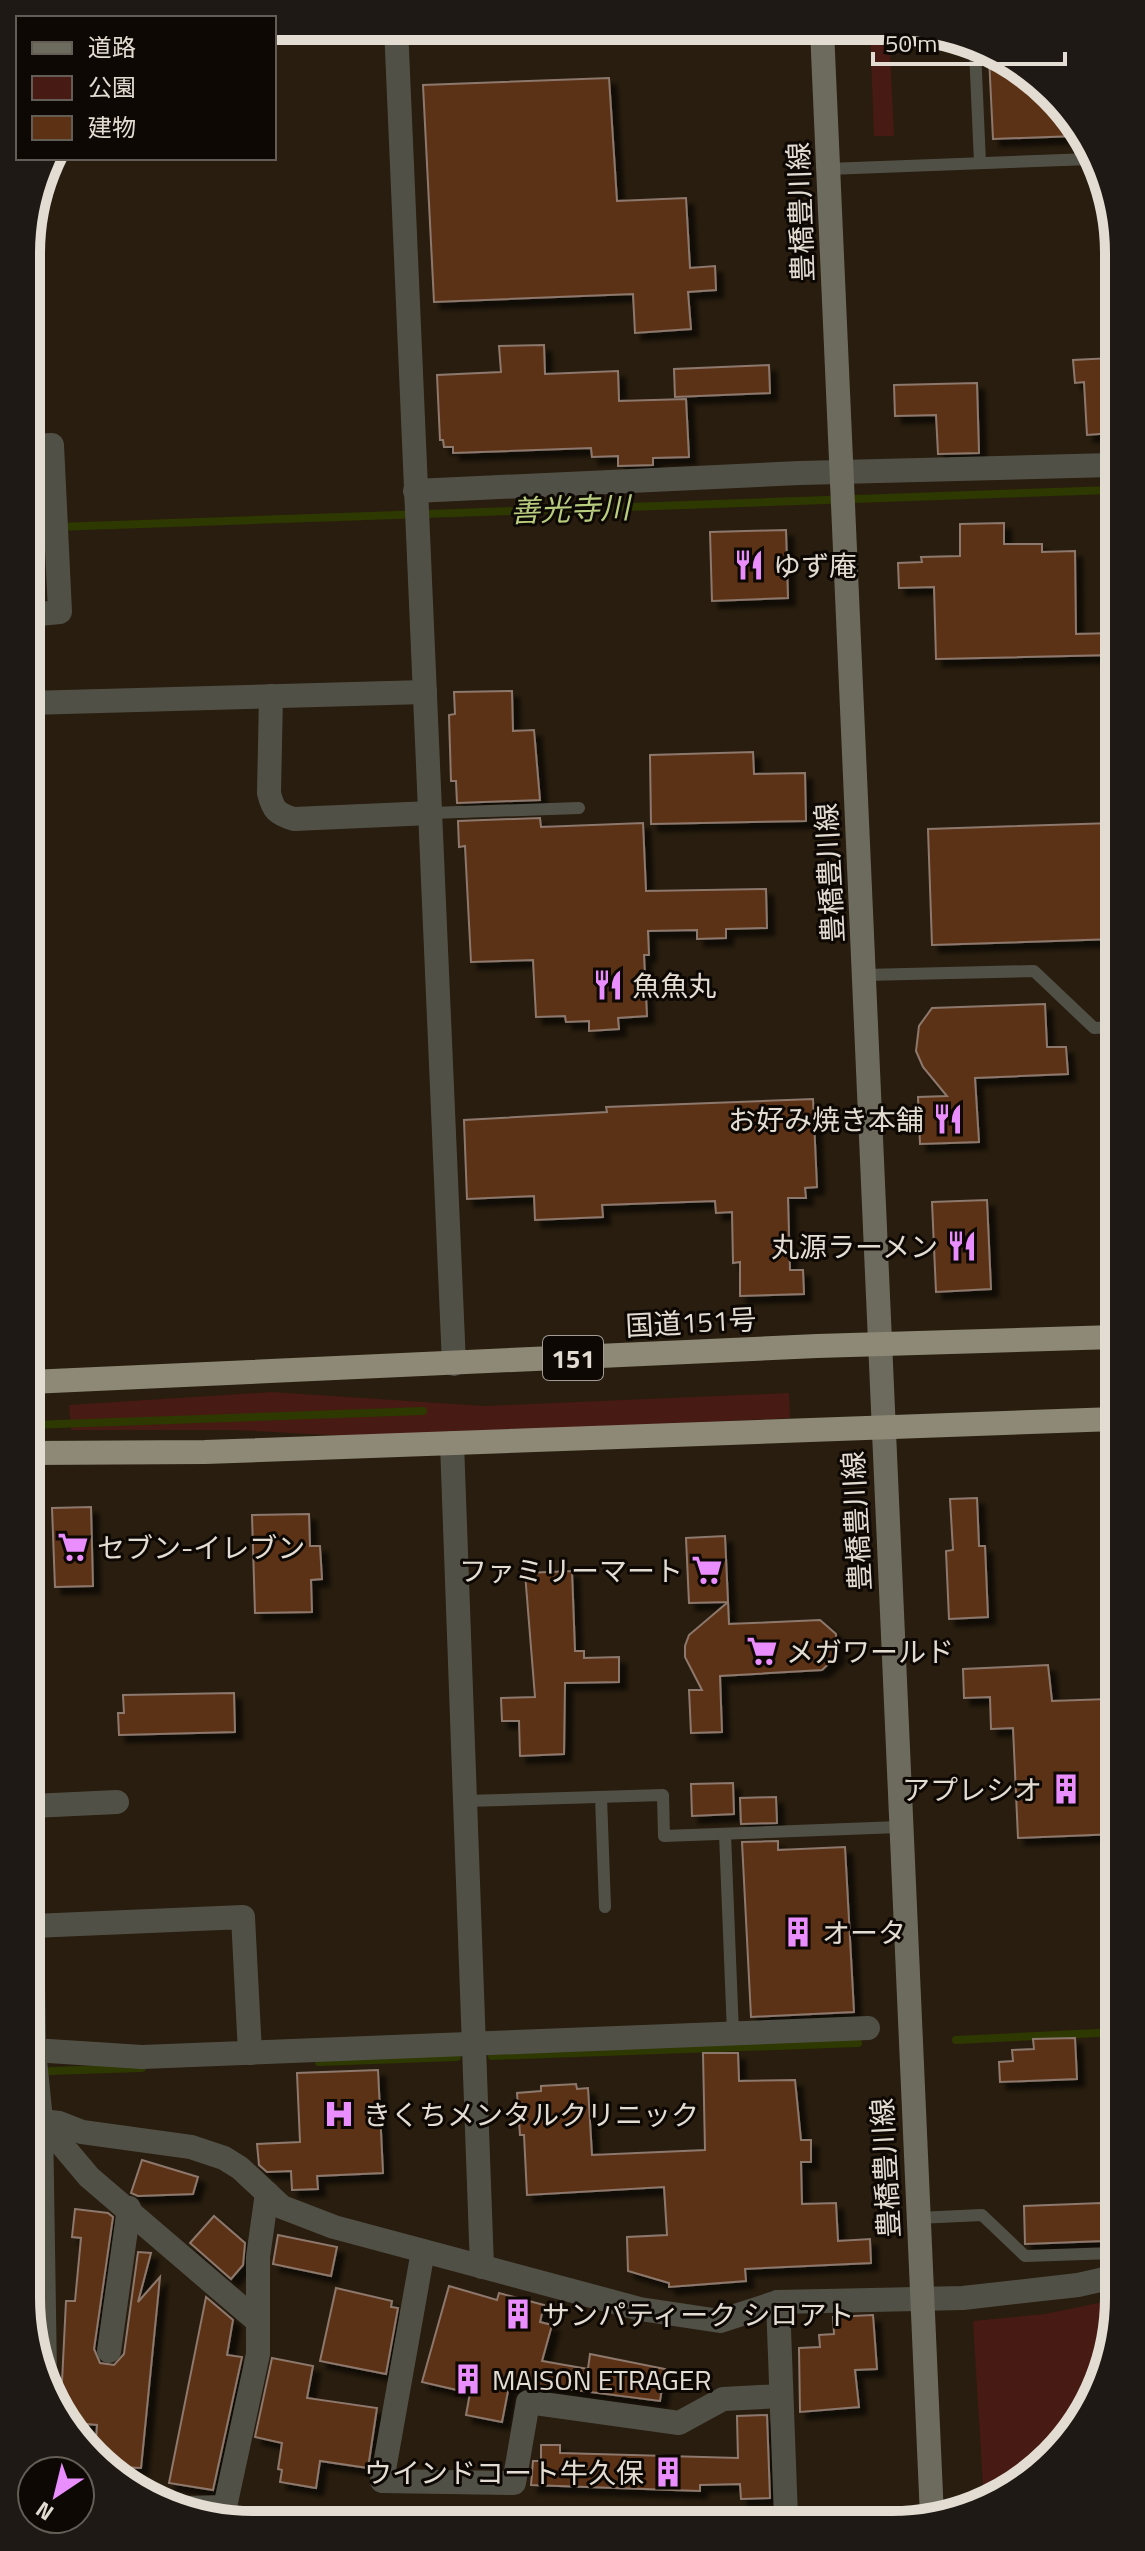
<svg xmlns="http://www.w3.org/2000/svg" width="1145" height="2551" viewBox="0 0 1145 2551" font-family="'Titillium Web','Noto Sans JP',sans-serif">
	<defs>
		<filter id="shadow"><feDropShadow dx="7" dy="7" stdDeviation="2" flood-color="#0009"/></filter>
	</defs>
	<rect width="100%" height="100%" fill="#281d0e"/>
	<g fill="#481a14">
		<path d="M 870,30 L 889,30 L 894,136 L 874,136 Z"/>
		<path d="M 272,1392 L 484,1406 L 789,1393 L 790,1418 L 383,1438 L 236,1430 L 71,1430 L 69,1405 Z"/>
		<path d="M 1118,2299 L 1118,2313 L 1072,2437 L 1018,2486 L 984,2502 L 973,2321 L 1045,2314 Z"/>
	</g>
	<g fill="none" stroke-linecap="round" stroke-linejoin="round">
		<g stroke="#2e3801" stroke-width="8">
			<path d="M 28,528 L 1112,490"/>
			<path d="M 31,1425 L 423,1411"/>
			<path d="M 956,2040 L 1118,2032"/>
			<path d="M 492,2056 L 858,2043"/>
			<path d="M 319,2062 L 457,2057"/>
			<path d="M 51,2071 L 142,2068"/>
		</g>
	</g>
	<g fill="#5c3114" stroke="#8d786d" stroke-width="2" filter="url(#shadow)">
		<path d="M 989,57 L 1042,83 L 1075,136 L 993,139 Z"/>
		<path d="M 609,78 L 617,201 L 686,198 L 690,268 L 715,266 L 716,290 L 688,292 L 691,329 L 635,333 L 633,294 L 434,302 L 423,85 Z"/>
		<path d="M 544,345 L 545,374 L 618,371 L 619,401 L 686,399 L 689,457 L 653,458 L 653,465 L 618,466 L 618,456 L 592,457 L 591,448 L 453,453 L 453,447 L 444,447 L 443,440 L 440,440 L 437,375 L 501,372 L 499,346 Z"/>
		<path d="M 1112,358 L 1112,433 L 1087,435 L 1084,382 L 1075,383 L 1073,360 Z"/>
		<path d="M 769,365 L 770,393 L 675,397 L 674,369 Z"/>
		<path d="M 977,383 L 979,453 L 938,454 L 936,415 L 895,416 L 894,385 Z"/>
		<path d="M 1004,523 L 1004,544 L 1042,544 L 1042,552 L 1075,551 L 1076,634 L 1113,633 L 1113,655 L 936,659 L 934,587 L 899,588 L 898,563 L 922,562 L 921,557 L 960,556 L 960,524 Z"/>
		<path d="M 786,530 L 788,598 L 712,601 L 710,532 Z"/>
		<path d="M 512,691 L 513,731 L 534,730 L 540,800 L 457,803 L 456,781 L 451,781 L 449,715 L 455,714 L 454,692 Z"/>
		<path d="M 753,752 L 754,774 L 805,773 L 806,821 L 651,824 L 650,755 Z"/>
		<path d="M 540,818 L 541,827 L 643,823 L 646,891 L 766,889 L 767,928 L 726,929 L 726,938 L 697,939 L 697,930 L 648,931 L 649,955 L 644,955 L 647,1016 L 618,1018 L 619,1029 L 589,1031 L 589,1021 L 566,1022 L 565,1016 L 536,1017 L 533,960 L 471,962 L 465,846 L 459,847 L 458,821 Z"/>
		<path d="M 1113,823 L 1114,939 L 932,945 L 928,829 Z"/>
		<path d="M 1045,1004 L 1047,1047 L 1066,1047 L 1068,1074 L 975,1078 L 979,1142 L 920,1144 L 918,1097 L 947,1096 L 923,1067 L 916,1051 L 919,1026 L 932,1008 Z"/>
		<path d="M 813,1099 L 817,1187 L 805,1188 L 806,1198 L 788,1198 L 790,1270 L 803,1270 L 804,1294 L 740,1296 L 740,1262 L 733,1263 L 732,1212 L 716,1213 L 715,1201 L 602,1205 L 603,1217 L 535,1220 L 534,1196 L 467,1199 L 464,1120 L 607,1112 L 606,1107 Z"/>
		<path d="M 987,1200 L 991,1289 L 936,1292 L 932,1202 Z"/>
		<path d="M 977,1498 L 979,1546 L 985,1546 L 988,1617 L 949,1619 L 946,1551 L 953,1550 L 950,1499 Z"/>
		<path d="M 91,1507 L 93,1586 L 55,1587 L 52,1508 Z"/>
		<path d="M 309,1514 L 310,1546 L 320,1546 L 322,1579 L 311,1580 L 312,1612 L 255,1613 L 252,1515 Z"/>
		<path d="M 725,1536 L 728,1602 L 689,1603 L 686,1538 Z"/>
		<path d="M 572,1571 L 575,1651 L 584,1651 L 584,1658 L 619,1657 L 619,1682 L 565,1683 L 564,1754 L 520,1756 L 519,1721 L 502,1721 L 501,1698 L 535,1697 L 525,1573 Z"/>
		<path d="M 728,1602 L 729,1624 L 820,1620 L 836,1634 L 837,1656 L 822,1670 L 720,1676 L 722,1732 L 691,1733 L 689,1690 L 702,1690 L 685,1657 L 685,1646 L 689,1635 Z"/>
		<path d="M 1048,1665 L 1052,1701 L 1108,1699 L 1110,1740 L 1116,1740 L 1117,1834 L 1018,1838 L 1013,1728 L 991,1729 L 990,1697 L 964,1698 L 963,1669 Z"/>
		<path d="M 234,1693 L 235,1732 L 119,1735 L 118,1713 L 124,1713 L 123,1695 Z"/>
		<path d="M 733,1783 L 734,1814 L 692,1816 L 691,1784 Z"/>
		<path d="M 776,1797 L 777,1823 L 741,1824 L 740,1798 Z"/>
		<path d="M 778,1841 L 778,1850 L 845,1847 L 854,2012 L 751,2017 L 742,1842 Z"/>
		<path d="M 1075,2038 L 1077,2079 L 1000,2082 L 999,2062 L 1013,2061 L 1012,2050 L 1034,2049 L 1033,2039 Z"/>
		<path d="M 703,2053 L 738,2053 L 739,2081 L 795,2080 L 801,2140 L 811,2140 L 811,2162 L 801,2162 L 802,2204 L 836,2203 L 838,2241 L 870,2239 L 871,2263 L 745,2269 L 746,2281 L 669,2287 L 669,2283 L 628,2271 L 627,2237 L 667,2235 L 664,2187 L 527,2195 L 524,2135 L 520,2135 L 517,2093 L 541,2091 L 541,2086 L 576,2084 L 577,2089 L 588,2088 L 592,2155 L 705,2150 Z"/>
		<path d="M 378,2070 L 383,2173 L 317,2176 L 318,2189 L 292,2190 L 291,2171 L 267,2172 L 259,2165 L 257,2144 L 300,2142 L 297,2073 Z"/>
		<path d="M 142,2160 L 198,2177 L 193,2194 L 138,2196 L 131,2193 Z"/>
		<path d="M 1101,2203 L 1103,2241 L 1025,2244 L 1024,2206 Z"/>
		<path d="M 75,2209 L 108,2213 L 113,2217 L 94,2349 L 100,2363 L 114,2365 L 124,2354 L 138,2252 L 151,2253 L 138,2302 L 160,2277 L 141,2468 L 101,2466 L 95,2456 L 97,2425 L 75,2423 L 61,2402 L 66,2301 L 75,2301 L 81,2238 L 72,2237 Z"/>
		<path d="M 214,2216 L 245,2243 L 243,2265 L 231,2279 L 190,2243 Z"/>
		<path d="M 278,2235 L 337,2247 L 331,2276 L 273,2264 Z"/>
		<path d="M 449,2286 L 497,2300 L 499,2293 L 544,2305 L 540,2322 L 552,2325 L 542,2361 L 588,2369 L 590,2354 L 665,2369 L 660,2401 L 520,2383 L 519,2388 L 509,2386 L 502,2422 L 466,2415 L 470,2393 L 422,2382 Z"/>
		<path d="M 336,2288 L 392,2301 L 391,2307 L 398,2308 L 386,2374 L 320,2361 Z"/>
		<path d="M 206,2297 L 233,2320 L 227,2355 L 242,2357 L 213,2490 L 169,2483 Z"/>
		<path d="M 873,2315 L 877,2369 L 855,2370 L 859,2407 L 800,2412 L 799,2348 L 820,2347 L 819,2335 L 834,2334 L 833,2317 Z"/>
		<path d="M 272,2358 L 313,2366 L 307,2398 L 377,2408 L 368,2468 L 320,2461 L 316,2488 L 280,2482 L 282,2470 L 278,2469 L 282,2443 L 255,2437 Z"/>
		<path d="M 767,2415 L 770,2498 L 741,2499 L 740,2484 L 700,2485 L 700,2491 L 531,2485 L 533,2461 L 541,2461 L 541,2445 L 560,2445 L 560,2453 L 738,2458 L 737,2416 Z"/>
	</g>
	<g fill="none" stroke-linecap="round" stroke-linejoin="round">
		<g stroke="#515047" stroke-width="12">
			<path d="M 975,50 L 980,163"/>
			<path d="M 828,169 L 1090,159"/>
			<path d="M 431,813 L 579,808"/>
			<path d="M 864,975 L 1034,971 L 1094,1028 L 1114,1027"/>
			<path d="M 601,1797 L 605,1907"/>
			<path d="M 465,1801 L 663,1795 L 664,1836 L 899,1827"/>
			<path d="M 725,1834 L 733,2033"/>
			<path d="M 917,2218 L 982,2215 L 1025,2256 L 1113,2253 L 1109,2161"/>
		</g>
		<g stroke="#515047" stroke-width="24">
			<path d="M 396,27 L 454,1364"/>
			<path d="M 27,446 L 52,445 L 60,612 L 28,615"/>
			<path d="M 415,491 L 800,473 L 1112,465"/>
			<path d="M 271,696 L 269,793 C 273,810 277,814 294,819 L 431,813"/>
			<path d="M 28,703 L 425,692"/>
			<path d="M 452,1443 L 482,2267"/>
			<path d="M 32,1806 L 117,1802"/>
			<path d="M 32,1917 L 34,2050 L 41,2120 L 45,2375"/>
			<path d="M 33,1926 L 243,1917 L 250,2053"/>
			<path d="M 33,2050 L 142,2057 L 868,2028"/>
			<path d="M 33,2120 L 59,2123 L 82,2132 L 191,2147 L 224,2158 L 240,2168 L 282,2207 L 334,2227 L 640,2309 L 720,2321 L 778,2302 L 963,2298 L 1078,2285 L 1118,2276"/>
			<path d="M 41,2120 L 89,2177 L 256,2320"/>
			<path d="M 423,2251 L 382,2481 L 514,2483 L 528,2402 L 679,2423 L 723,2399 L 781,2396"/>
			<path d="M 778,2302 L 786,2518"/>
			<path d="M 109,2351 L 129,2208"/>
			<path d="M 183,2508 L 225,2507 L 258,2354 L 258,2257 L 267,2193"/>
		</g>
		<path stroke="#6d6b5d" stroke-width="24" d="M 822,30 L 932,2517"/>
		<g stroke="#8d8976" stroke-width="24">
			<path d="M 30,1382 L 817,1346 L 1115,1337"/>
			<path d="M 31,1453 L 205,1452 L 1115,1419"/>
		</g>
	</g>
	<defs>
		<g id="restaurant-bare" transform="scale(2.4)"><path d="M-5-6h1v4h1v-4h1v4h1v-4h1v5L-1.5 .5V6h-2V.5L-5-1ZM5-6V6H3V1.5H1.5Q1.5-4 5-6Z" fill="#ea8dfd" stroke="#0d0804" stroke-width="2.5" paint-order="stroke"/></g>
		<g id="supermarket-bare" transform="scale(2.4)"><path d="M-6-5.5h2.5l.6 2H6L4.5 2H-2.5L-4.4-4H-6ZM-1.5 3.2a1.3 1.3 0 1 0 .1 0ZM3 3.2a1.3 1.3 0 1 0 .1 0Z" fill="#ea8dfd" stroke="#0d0804" stroke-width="2.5" paint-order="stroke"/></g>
		<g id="building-bare" transform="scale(2.4)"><path d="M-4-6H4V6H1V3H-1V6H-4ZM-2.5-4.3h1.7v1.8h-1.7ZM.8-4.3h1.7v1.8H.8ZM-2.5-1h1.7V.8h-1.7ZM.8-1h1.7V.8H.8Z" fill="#ea8dfd" stroke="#0d0804" stroke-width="2.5" paint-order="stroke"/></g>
		<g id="hospital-bare" transform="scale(2.4)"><path d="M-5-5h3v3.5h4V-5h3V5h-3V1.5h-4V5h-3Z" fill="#ea8dfd" stroke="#0d0804" stroke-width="2.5" paint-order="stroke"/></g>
	</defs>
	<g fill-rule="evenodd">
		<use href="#restaurant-bare" x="749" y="565"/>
		<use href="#restaurant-bare" x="608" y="985"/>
		<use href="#restaurant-bare" x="948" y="1119"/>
		<use href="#restaurant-bare" x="962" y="1246"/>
		<use href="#supermarket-bare" x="73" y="1547"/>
		<use href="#supermarket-bare" x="707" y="1570"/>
		<use href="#supermarket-bare" x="762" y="1651"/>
		<use href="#building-bare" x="1066" y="1789"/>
		<use href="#building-bare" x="798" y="1932"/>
		<use href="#hospital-bare" x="339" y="2114"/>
		<use href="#building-bare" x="518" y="2314"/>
		<use href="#building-bare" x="468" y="2379"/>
		<use href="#building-bare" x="668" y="2472"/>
	</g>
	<g text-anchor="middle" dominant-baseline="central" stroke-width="6" stroke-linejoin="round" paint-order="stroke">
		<rect fill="#0d0804" stroke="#a39c94" stroke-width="2" x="543" y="1336" width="60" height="44" rx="6"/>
		<g font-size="26" font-weight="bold" fill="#e3dcd2">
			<text x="573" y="1358">151</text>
		</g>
		<g font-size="28" fill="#e3dcd2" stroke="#0d0804">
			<text transform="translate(800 212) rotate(-92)">豊橋豊川線</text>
			<text transform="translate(829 873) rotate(-93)">豊橋豊川線</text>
			<text transform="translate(691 1322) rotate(-3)">国道151号</text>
			<text transform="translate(856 1521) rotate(-93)">豊橋豊川線</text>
			<text transform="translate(885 2168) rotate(-93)">豊橋豊川線</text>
		</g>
		<g font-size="28" fill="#e3dcd2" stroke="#0d0804" text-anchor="start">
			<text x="773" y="565">ゆず庵</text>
			<text x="632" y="985">魚魚丸</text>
			<text x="924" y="1119" text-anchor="end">お好み焼き本舗</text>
			<text x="938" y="1246" text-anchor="end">丸源ラーメン</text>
			<text x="97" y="1547">セブン-イレブン</text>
			<text x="683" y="1570" text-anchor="end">ファミリーマート</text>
			<text x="786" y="1651">メガワールド</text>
			<text x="1042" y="1789" text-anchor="end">アプレシオ</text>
			<text x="822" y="1932">オータ</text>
			<text x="363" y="2114">きくちメンタルクリニック</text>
			<text x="542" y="2314">サンパティーク シロアト</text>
			<text x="492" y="2379">MAISON ETRAGER</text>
			<text x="644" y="2472" text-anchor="end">ウインドコート牛久保</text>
		</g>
		<g font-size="30" font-style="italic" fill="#b8cd7e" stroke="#0d0804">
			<text transform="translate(570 509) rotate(-2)">善光寺川</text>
		</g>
	</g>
	<path d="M0 0H1145V2551H0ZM253 40H892A213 213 0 0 1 1105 253V2298A213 213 0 0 1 892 2511H253A213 213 0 0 1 40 2298V253A213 213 0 0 1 253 40Z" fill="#1e1914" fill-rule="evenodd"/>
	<path fill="none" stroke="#e3dcd2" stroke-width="10" d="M253 40H892A213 213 0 0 1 1105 253V2298A213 213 0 0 1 892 2511H253A213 213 0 0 1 40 2298V253A213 213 0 0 1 253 40Z"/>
	<rect x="16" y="16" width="260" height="144" fill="#0d0804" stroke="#635d56" stroke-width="2"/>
	<rect x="32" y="42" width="40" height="12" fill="#6d6b5d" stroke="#635d56" stroke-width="2"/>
	<text x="88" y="56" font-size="24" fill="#e3dcd2">道路</text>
	<rect x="32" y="76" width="40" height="24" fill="#481a14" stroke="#635d56" stroke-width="2"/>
	<text x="88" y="96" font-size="24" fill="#e3dcd2">公園</text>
	<rect x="32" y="116" width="40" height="24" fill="#5c3114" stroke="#635d56" stroke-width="2"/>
	<text x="88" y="136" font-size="24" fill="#e3dcd2">建物</text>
	<g transform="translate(56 2495) rotate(215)"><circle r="38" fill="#0d0804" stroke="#635d56" stroke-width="2"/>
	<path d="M0-6L14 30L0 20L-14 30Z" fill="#ea8dfd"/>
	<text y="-12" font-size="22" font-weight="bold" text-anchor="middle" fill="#e3dcd2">N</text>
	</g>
	<path d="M873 52v12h192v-12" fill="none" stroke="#e3dcd2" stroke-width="4"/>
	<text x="885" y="52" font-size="24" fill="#e3dcd2" stroke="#0d0804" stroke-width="6" paint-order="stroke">50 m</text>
</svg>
